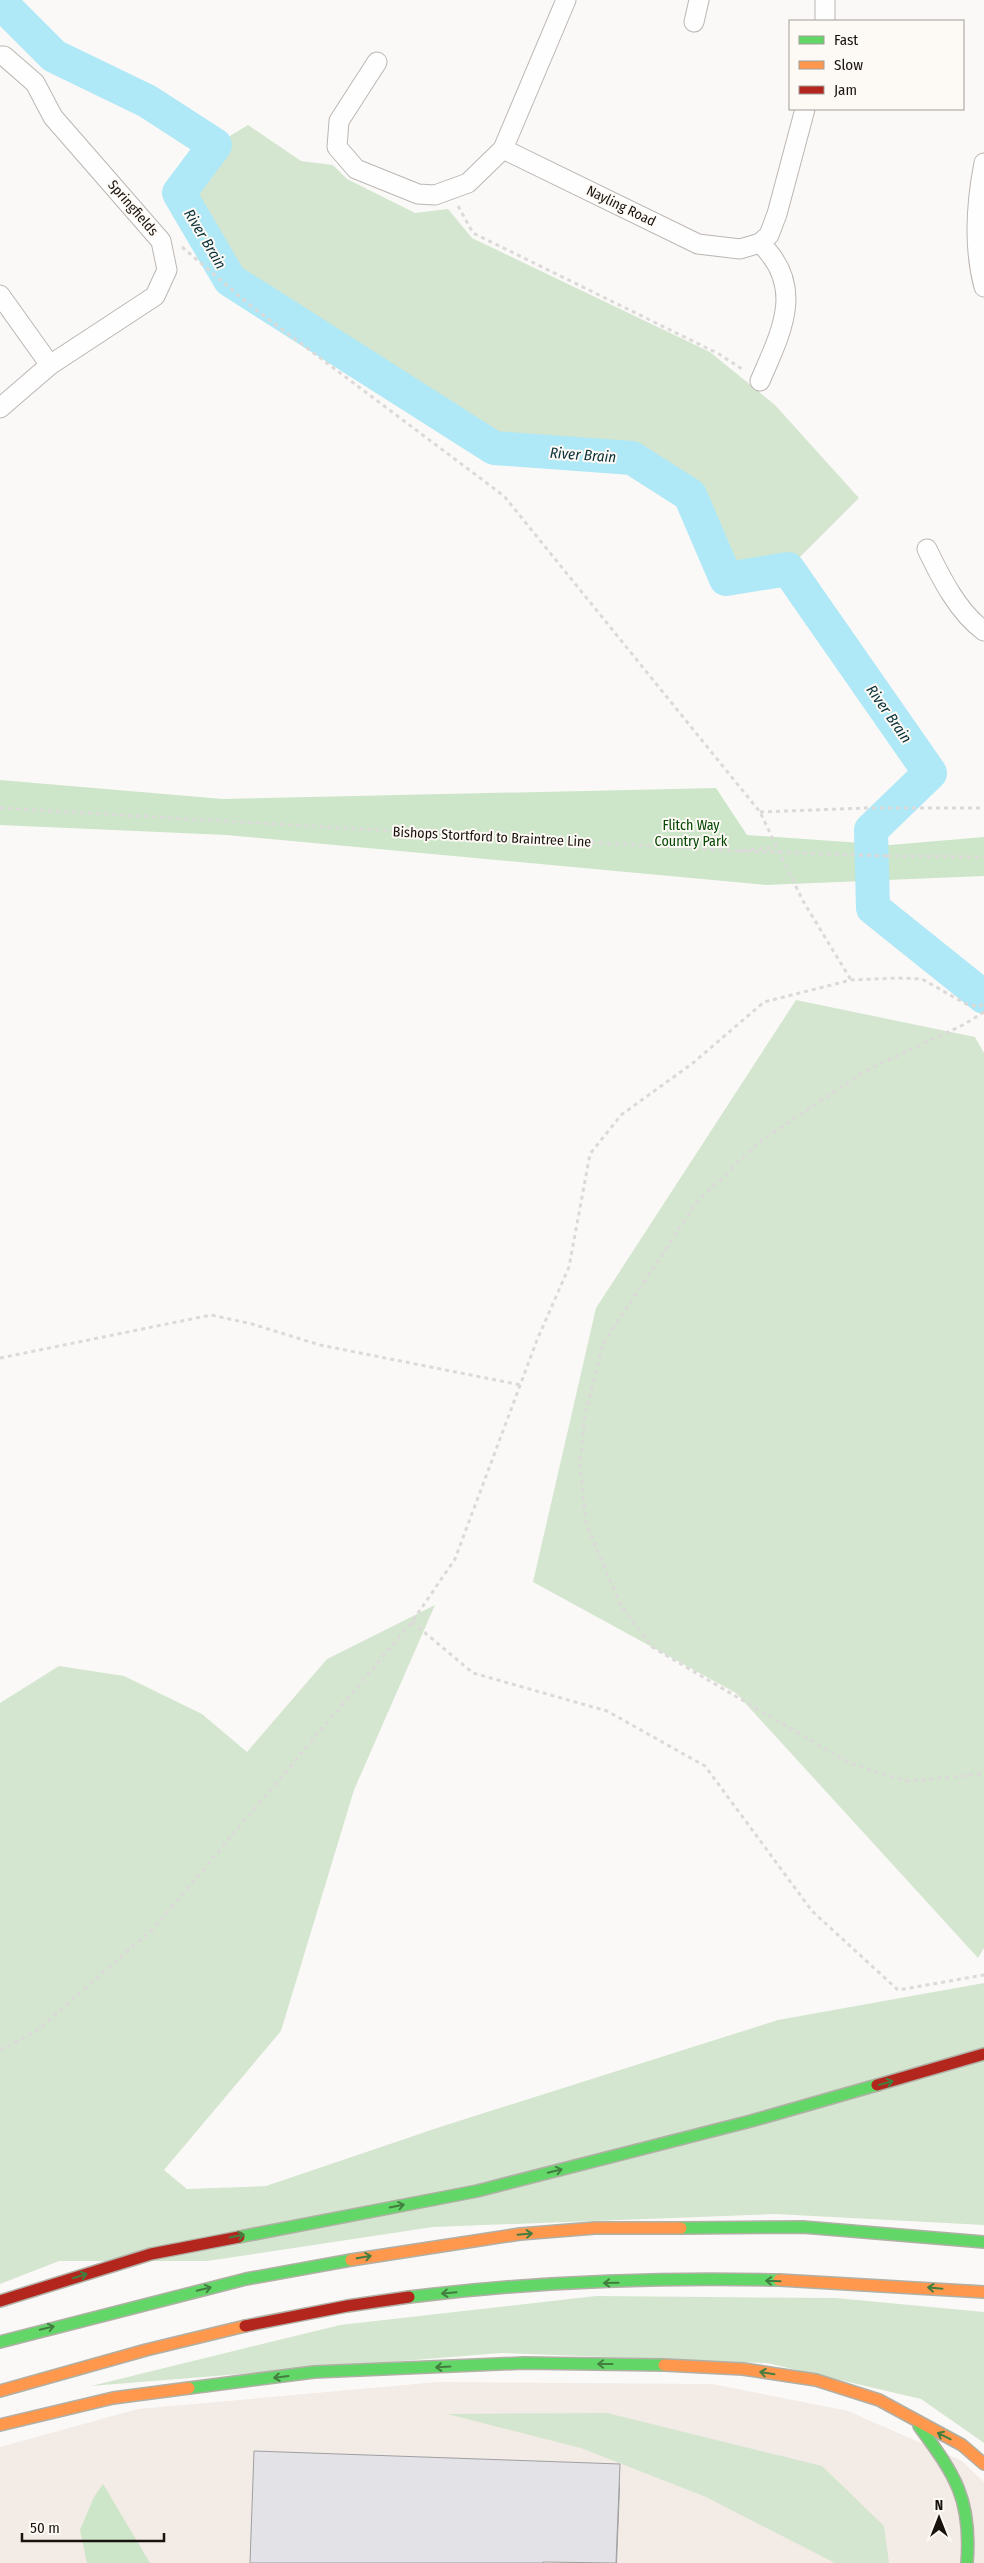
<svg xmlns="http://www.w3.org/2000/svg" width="984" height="2563" viewBox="0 0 984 2563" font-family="'Fira Sans Condensed',sans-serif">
	<rect width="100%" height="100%" fill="#fbf9f7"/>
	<path fill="#f3ebe5" d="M 438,2382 L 712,2384 L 848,2411 L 962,2461 L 984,2482 L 984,2563 L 0,2563 L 0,2447 L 138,2409 Z"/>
	<g fill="#d4e6d0">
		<path d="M 248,125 L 301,161 L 333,165 L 347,179 L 415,213 L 448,209 L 472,238 L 710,352 L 775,405 L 859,498 L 788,569 L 726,579 L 690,495 L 632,459 L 494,448 L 230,280 L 179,193 L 215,145 Z"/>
		<path d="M 796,1000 L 975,1037 L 984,1053 L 984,1948 L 978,1958 L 736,1693 L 533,1582 L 596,1308 Z"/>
		<path d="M 435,1605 L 354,1790 L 281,2031 L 164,2170 L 187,2189 L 266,2186 L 440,2127 L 778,2020 L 984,1983 L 984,2225 L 775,2214 L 433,2227 L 207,2261 L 59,2261 L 0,2284 L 0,1703 L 59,1666 L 124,1676 L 202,1714 L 247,1752 L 327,1659 Z"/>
		<path d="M 596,2296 L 836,2298 L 984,2312 L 984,2443 L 921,2399 L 767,2363 L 501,2353 L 91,2386 L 340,2325 Z"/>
		<path d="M 607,2413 L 822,2466 L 884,2526 L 889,2563 L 835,2563 L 706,2497 L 581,2448 L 447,2414 Z"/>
	</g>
	<g fill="#cde6c9">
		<path d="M 0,780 L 223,799 L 716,788 L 747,835 L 890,845 L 984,837 L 984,876 L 766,885 L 226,835 L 0,825 Z"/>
		<path d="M 103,2484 L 150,2563 L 87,2563 L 80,2530 L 94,2497 Z"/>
	</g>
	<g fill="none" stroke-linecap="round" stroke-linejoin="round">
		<path stroke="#afe8f6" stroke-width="34" d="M 0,2 L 54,56 L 147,101 L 215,145 L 179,193 L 230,280 L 494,448 L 632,458 L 690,495 L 726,579 L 788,569 L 930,773 L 871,830 L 873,908 L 984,997"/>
		<g stroke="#bbb6b3" stroke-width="21">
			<g id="street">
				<path d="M 566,0 L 503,149 L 698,244 L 740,249 L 760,243 L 769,235 L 777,214 L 805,109"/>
				<path d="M 825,0 L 825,21"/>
				<path d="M 694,22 L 699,0"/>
				<path d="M 0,56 L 4,56 L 35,83 L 53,117 L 161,241 L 167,270 L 155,296 L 50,365 L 0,408"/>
				<path d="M 377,62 L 339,121 L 337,147 L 356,169 L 418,194 L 435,195 L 468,183 L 503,149"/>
				<path d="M 984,163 C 976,204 973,246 984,287"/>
				<path d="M 760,243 C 806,287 781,332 760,381"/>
				<path d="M 0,295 L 50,365"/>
				<path d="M 927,549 C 941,578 958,612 984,631"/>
			</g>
		</g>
		<g stroke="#b1b0a6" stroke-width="14">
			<g id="fast">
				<path d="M 681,2228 L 803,2227 L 984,2242"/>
				<path d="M 239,2237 L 477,2191 L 751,2121 L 877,2085"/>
				<path d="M 409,2297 C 531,2282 656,2277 779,2280"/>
				<path d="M 0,2342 L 246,2279 L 351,2260"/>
				<path d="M 189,2388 L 314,2372 L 524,2363 L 664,2365"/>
				<path d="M 919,2426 C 955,2475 972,2499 967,2563"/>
			</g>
		</g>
		<g stroke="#b1b0a6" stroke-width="14">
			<g id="slow">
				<path d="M 351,2260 L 520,2234 L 595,2228 L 681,2228"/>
				<path d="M 779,2280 L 984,2292"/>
				<path d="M 664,2365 L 743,2369 L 816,2380 L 879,2400 L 962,2445 L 984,2464"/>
				<path d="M 0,2391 L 146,2350 L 245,2326"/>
				<path d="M 0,2425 L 113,2398 L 189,2388"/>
			</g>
		</g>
		<g stroke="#b1b0a6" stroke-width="14">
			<g id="jam">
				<path d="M 877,2085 L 984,2054"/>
				<path d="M 0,2301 L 151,2254 L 239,2237"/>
				<path d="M 245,2326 L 347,2306 L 409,2297"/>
			</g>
		</g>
		<g stroke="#dcdad9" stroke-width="3" stroke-dasharray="4 4" stroke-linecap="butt">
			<path d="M 458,206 L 473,233 L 719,354 L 745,371"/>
			<path d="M 182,247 L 251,306 L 504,496 L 760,812 L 803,901 L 851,980"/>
			<path d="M 0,808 L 739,851 L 776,847"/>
			<path d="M 760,812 L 867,808 L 984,808"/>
			<path d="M 887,856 L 984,857"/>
			<path d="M 984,1012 L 963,1025 L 865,1071 L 758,1143 L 696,1203 L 603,1344 L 585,1413 L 580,1466 L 586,1523 L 620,1604 L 652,1647 L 851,1764 L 907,1781 L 984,1774"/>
			<path d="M 0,1358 L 211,1315 L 252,1324 L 320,1345 L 521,1385"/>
			<path d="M 412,1622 L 473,1673 L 607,1711 L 705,1766 L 812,1911 L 898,1990 L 984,1975"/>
			<path d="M 0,2050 L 35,2032 L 153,1929 L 412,1622 L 455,1559 L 537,1340 L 569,1267 L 590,1154 L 621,1115 L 693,1063 L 764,1002 L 851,980 L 899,978 L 922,979 L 966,1004 L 979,1007 L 984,1003"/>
		</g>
		<use href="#street" stroke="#fefefe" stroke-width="19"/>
		<use href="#fast" stroke="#63d668" stroke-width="11"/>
		<use href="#slow" stroke="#ff974d" stroke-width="11"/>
		<use href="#jam" stroke="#b3261e" stroke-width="11"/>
		<path stroke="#dcdad9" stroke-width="3" stroke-dasharray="4 4" stroke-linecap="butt" d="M 739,851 L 887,856"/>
	</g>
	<path fill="#9f9fa2" d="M 620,2464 L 620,2487 L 617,2563 L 616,2563 Z"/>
	<path fill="#e3e3e7" stroke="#9f9fa2" d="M 254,2451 L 620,2464 L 616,2563 L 543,2562 L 543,2563 L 250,2563 Z"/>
	<defs><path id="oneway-shaft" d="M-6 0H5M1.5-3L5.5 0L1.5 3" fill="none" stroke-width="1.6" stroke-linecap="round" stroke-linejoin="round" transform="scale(1.25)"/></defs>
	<g stroke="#427e3f">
		<use href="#oneway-shaft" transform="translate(886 2083) rotate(-16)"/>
		<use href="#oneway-shaft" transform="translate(555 2171) rotate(-14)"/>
		<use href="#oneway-shaft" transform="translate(397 2206) rotate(-11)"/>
		<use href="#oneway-shaft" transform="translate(525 2234) rotate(-5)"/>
		<use href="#oneway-shaft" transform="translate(237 2236) rotate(-11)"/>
		<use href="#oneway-shaft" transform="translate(364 2257) rotate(-10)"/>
		<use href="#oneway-shaft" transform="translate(80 2276) rotate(-17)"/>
		<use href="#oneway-shaft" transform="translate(773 2281) rotate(-178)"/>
		<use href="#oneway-shaft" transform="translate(611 2283) rotate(179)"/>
		<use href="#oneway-shaft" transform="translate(935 2288) rotate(-175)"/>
		<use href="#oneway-shaft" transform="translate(204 2289) rotate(-14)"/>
		<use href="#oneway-shaft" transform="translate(449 2293) rotate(175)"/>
		<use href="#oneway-shaft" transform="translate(47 2328) rotate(-14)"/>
		<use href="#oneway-shaft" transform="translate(605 2364) rotate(-180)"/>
		<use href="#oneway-shaft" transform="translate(443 2367) rotate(177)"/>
		<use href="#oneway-shaft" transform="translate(767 2373) rotate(-171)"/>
		<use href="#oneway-shaft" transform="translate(281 2377) rotate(173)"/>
		<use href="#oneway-shaft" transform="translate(944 2436) rotate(-153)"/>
	</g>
	<g text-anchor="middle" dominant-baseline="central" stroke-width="4" stroke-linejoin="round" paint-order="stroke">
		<g font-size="14" fill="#1a130d" stroke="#fdf9f5">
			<text transform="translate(621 206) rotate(26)">Nayling Road</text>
			<text transform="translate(133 208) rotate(49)">Springfields</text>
			<text transform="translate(492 837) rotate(3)">Bishops Stortford to Braintree Line</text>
		</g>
		<g font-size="14" fill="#034701" stroke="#fdf9f5">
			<text x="691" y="825">Flitch Way<tspan x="691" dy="16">Country Park</tspan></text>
		</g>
		<g font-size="15" font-style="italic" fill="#09323b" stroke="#fdf9f5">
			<text transform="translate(205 239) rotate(59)">River Brain</text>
			<text transform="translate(583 455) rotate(4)">River Brain</text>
			<text transform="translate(889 714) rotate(55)">River Brain</text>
		</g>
	</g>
	<rect x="789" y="20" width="175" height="90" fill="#fdf9f5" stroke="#a29d98"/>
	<rect x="799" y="36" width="25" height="8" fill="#63d668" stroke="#a29d98"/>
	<text x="834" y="45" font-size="15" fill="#1a130d">Fast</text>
	<rect x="799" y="61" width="25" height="8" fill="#ff974d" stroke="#a29d98"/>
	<text x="834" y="70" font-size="15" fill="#1a130d">Slow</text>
	<rect x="799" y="86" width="25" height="8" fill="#b3261e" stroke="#a29d98"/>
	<text x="834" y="95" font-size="15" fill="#1a130d">Jam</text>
	<g transform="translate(939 2518)" stroke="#fdf9f5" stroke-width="4" paint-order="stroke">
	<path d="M0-4L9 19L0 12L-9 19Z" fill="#1a130d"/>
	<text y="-8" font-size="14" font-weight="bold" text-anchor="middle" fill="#1a130d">N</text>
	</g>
	<path d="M22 2533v8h142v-8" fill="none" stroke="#1a130d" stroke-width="2.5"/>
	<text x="30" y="2533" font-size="15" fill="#1a130d" stroke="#fdf9f5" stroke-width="4" paint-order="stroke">50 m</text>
</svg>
